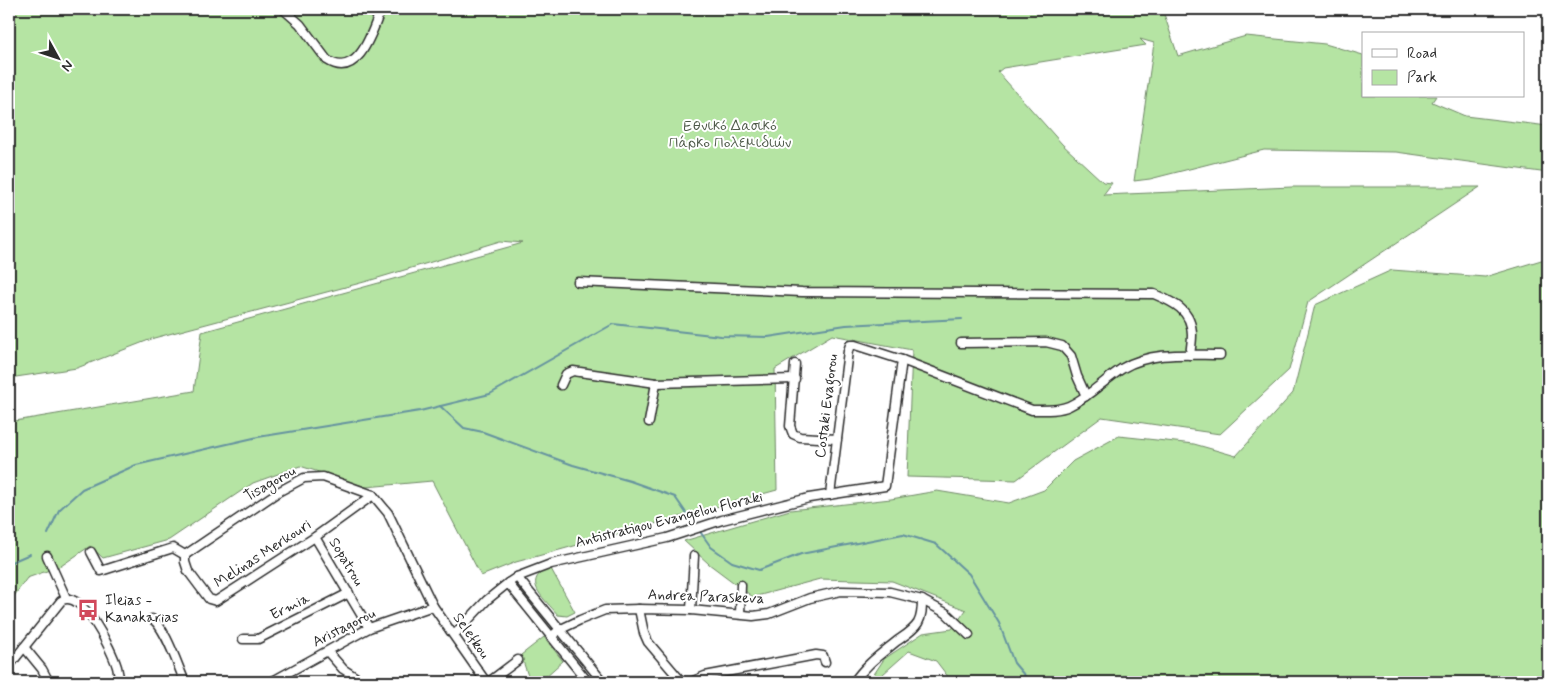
<svg xmlns="http://www.w3.org/2000/svg" width="1557" height="691" viewBox="0 0 1557 691" font-family="Mynerve,sans-serif">
	<rect width="100%" height="100%" fill="#fff"/>
	<filter id="ink" filterUnits="userSpaceOnUse"><feTurbulence type="fractalNoise" baseFrequency=".02" numOctaves="2"/><feDisplacementMap in="SourceGraphic" scale="10" xChannelSelector="R" yChannelSelector="G"/><feConvolveMatrix kernelMatrix="1 2 1 2 8 2 1 2 1" color-interpolation-filters="sRGB"/></filter>
	<g filter="url(#ink)">
		<g fill="#b5e4a3" stroke="#708867">
			<path d="M 9,9 L 1169,9 L 1163,11 L 1178,56 L 1246,36 L 1325,44 L 1363,55 L 1363,96 L 1436,96 L 1432,102 L 1465,116 L 1548,126 L 1548,173 L 1396,152 L 1264,150 L 1150,179 L 1134,181 L 1154,43 L 1140,39 L 1146,45 L 1003,68 L 998,72 L 1062,144 L 1103,182 L 1112,183 L 1103,195 L 1292,187 L 1480,187 L 1308,302 L 1289,370 L 1220,434 L 1102,417 L 1016,480 L 907,477 L 912,350 L 832,335 L 775,369 L 777,490 L 516,562 L 481,576 L 432,481 L 366,487 L 300,466 L 253,483 L 169,540 L 103,558 L 90,546 L 61,566 L 27,578 L 9,603 L 9,422 L 194,391 L 202,332 L 523,243 L 501,241 L 368,281 L 154,338 L 77,368 L 9,378 Z"/>
			<path d="M 1548,258 L 1548,682 L 952,682 L 936,661 L 909,651 L 874,682 L 869,682 L 884,659 L 923,633 L 952,629 L 966,610 L 892,581 L 820,579 L 753,597 L 709,564 L 684,541 L 790,510 L 891,499 L 937,491 L 1009,503 L 1044,490 L 1073,461 L 1119,436 L 1194,444 L 1236,456 L 1293,393 L 1315,305 L 1392,270 L 1485,277 Z"/>
			<path d="M 550,567 L 575,612 L 567,616 L 558,615 C 544,598 520,581 550,567 Z"/>
			<path d="M 544,637 L 563,661 L 545,677 L 546,682 L 530,682 L 521,655 Z"/>
		</g>
		<g fill="none" stroke-linecap="round" stroke-linejoin="round">
			<g stroke="#65939f" stroke-width="2">
				<path d="M 440,406 L 464,428 L 483,432 L 573,465 L 630,481 L 675,497 L 691,520"/>
				<path d="M 701,533 L 711,547 L 732,562 L 759,570 L 801,554 L 903,534 L 936,544 L 969,574 L 999,623 L 1014,663 L 1030,682"/>
				<path d="M 48,534 L 59,510 L 82,489 L 136,465 L 258,437 L 420,411 L 490,394 L 613,324 L 721,336 L 768,337 L 846,325 L 962,319"/>
				<path d="M 9,563 L 30,554"/>
			</g>
			<g stroke="#2b2b2b" stroke-width="11">
				<g id="minor">
					<path d="M 283,9 L 300,24 L 327,60 C 359,81 373,29 381,9"/>
					<path d="M 578,282 L 802,292 L 1154,294 C 1173,302 1192,310 1192,335 C 1192,341 1191,348 1190,355"/>
					<path d="M 961,343 L 1046,342 L 1062,346 L 1071,356 L 1077,376 L 1086,396"/>
					<path d="M 795,364 L 790,426 L 793,434 L 800,437 L 837,439"/>
					<path d="M 561,385 L 566,374 L 573,371 L 656,383 L 795,379"/>
					<path d="M 649,422 L 656,383"/>
					<path d="M 830,495 L 848,351 L 850,345 L 855,345 L 902,360 L 1032,410 C 1044,410 1058,411 1069,406 C 1089,397 1104,380 1123,368 C 1152,351 1188,355 1220,355"/>
					<path d="M 315,537 L 369,628"/>
					<path d="M 91,552 L 101,571 L 173,548 L 185,555"/>
					<path d="M 185,555 L 278,492 L 304,478 L 323,477 L 373,495 L 388,513 L 433,606 L 486,682"/>
					<path d="M 185,555 L 185,562 L 188,571 L 209,599 L 216,601 L 315,537 L 373,495"/>
					<path d="M 47,556 L 66,598"/>
					<path d="M 517,577 L 603,682"/>
					<path d="M 508,583 L 588,682"/>
					<path d="M 639,609 L 644,633 L 648,642 L 682,682"/>
					<path d="M 691,610 L 694,556"/>
					<path d="M 740,614 L 741,585"/>
					<path d="M 152,619 C 165,626 178,667 185,682"/>
					<path d="M 454,635 L 487,600 L 508,583 L 517,577 L 551,564 L 667,538 L 722,520 L 809,498 L 885,486 L 902,360"/>
					<path d="M 552,636 L 559,630 L 580,620 L 605,610 L 639,609 L 691,610 L 753,616 L 769,614 L 810,598 L 841,591 L 890,592 L 922,600 L 946,613 L 969,635"/>
					<path d="M 243,639 L 258,639 L 349,593"/>
					<path d="M 24,647 L 42,669 L 49,682"/>
					<path d="M 328,652 L 343,669 L 363,682"/>
					<path d="M 9,666 L 61,601 C 82,587 112,651 117,667 C 118,672 119,677 120,682"/>
					<path d="M 271,682 L 369,628 L 433,606"/>
					<path d="M 489,682 L 518,660"/>
					<path d="M 691,682 L 705,676 L 816,655 L 823,656 L 825,662"/>
					<path d="M 854,682 C 865,665 881,654 897,641 C 904,636 913,631 918,623 C 922,616 922,608 922,600"/>
				</g>
			</g>
			<use href="#minor" stroke="#fff" stroke-width="8"/>
		</g>
	</g>
	<defs>
		<g id="bus-bare" transform="scale(1.725)"><path d="M-5-6H5V4H4V6H2V4H-2V6H-4V4H-5ZM-3.5-4V0h7V-4ZM-3.5 1.2v1.5H-2V1.2ZM2 1.2v1.5H3.5V1.2Z" fill="#d1495b" stroke="#fff" stroke-width="2.5" paint-order="stroke"/></g>
	</defs>
	<g fill-rule="evenodd">
		<use href="#bus-bare" x="88" y="610"/>
	</g>
	<g text-anchor="middle" dominant-baseline="central" stroke-width="4" stroke-linejoin="round" paint-order="stroke">
		<g font-size="15" fill="#4e5949" stroke="#fff">
			<text x="730" y="126">Εθνικό Δασικό<tspan x="730" dy="17">Πάρκο Πολεμιδιών</tspan></text>
		</g>
		<g font-size="15" fill="#2b2b2b" stroke="#fff">
			<text transform="translate(827 406) rotate(-83)">Costaki Evagorou</text>
			<text transform="translate(270 484) rotate(-30)">Tisagorou</text>
			<text transform="translate(669 520) rotate(-14)">Antistratigou Evangelou Floraki</text>
			<text transform="translate(263 554) rotate(-33)">Melinas Merkouri</text>
			<text transform="translate(346 562) rotate(59)">Sopatrou</text>
			<text transform="translate(706 597) rotate(2)">Andrea Paraskeva</text>
			<text transform="translate(290 607) rotate(-27)">Ermia</text>
			<text transform="translate(344 628) rotate(-27)">Aristagorou</text>
			<text transform="translate(471 636) rotate(55)">Selefkou</text>
		</g>
		<g font-size="15" fill="#2b2b2b" stroke="#fff" text-anchor="start">
			<text x="105" y="601">Ileias -<tspan x="105" dy="17">Kanakarias</tspan></text>
		</g>
	</g>
	<rect width="1557" height="691" fill="none" stroke="#fff" stroke-width="30"/>
	<rect x="15" y="15" width="1527" height="661" fill="none" stroke="#2b2b2b" stroke-width="2" filter="url(#ink)"/>
	<rect x="1362" y="32" width="162" height="65" fill="#ffffff" stroke="#aaaaaa"/>
	<rect x="1372" y="49" width="25" height="8" fill="#ffffff" stroke="#aaaaaa"/>
	<text x="1407" y="58" font-size="15" fill="#2b2b2b">Road</text>
	<rect x="1372" y="70" width="25" height="15" fill="#b5e4a3" stroke="#aaaaaa"/>
	<text x="1407" y="82" font-size="15" fill="#2b2b2b">Park</text>
	<g transform="translate(58 58) rotate(130)" stroke="#ffffff" stroke-width="4" paint-order="stroke">
	<path d="M0-4L9 19L0 12L-9 19Z" fill="#2b2b2b"/>
	<text y="-8" font-size="14" font-weight="bold" text-anchor="middle" fill="#2b2b2b">N</text>
	</g>
</svg>
